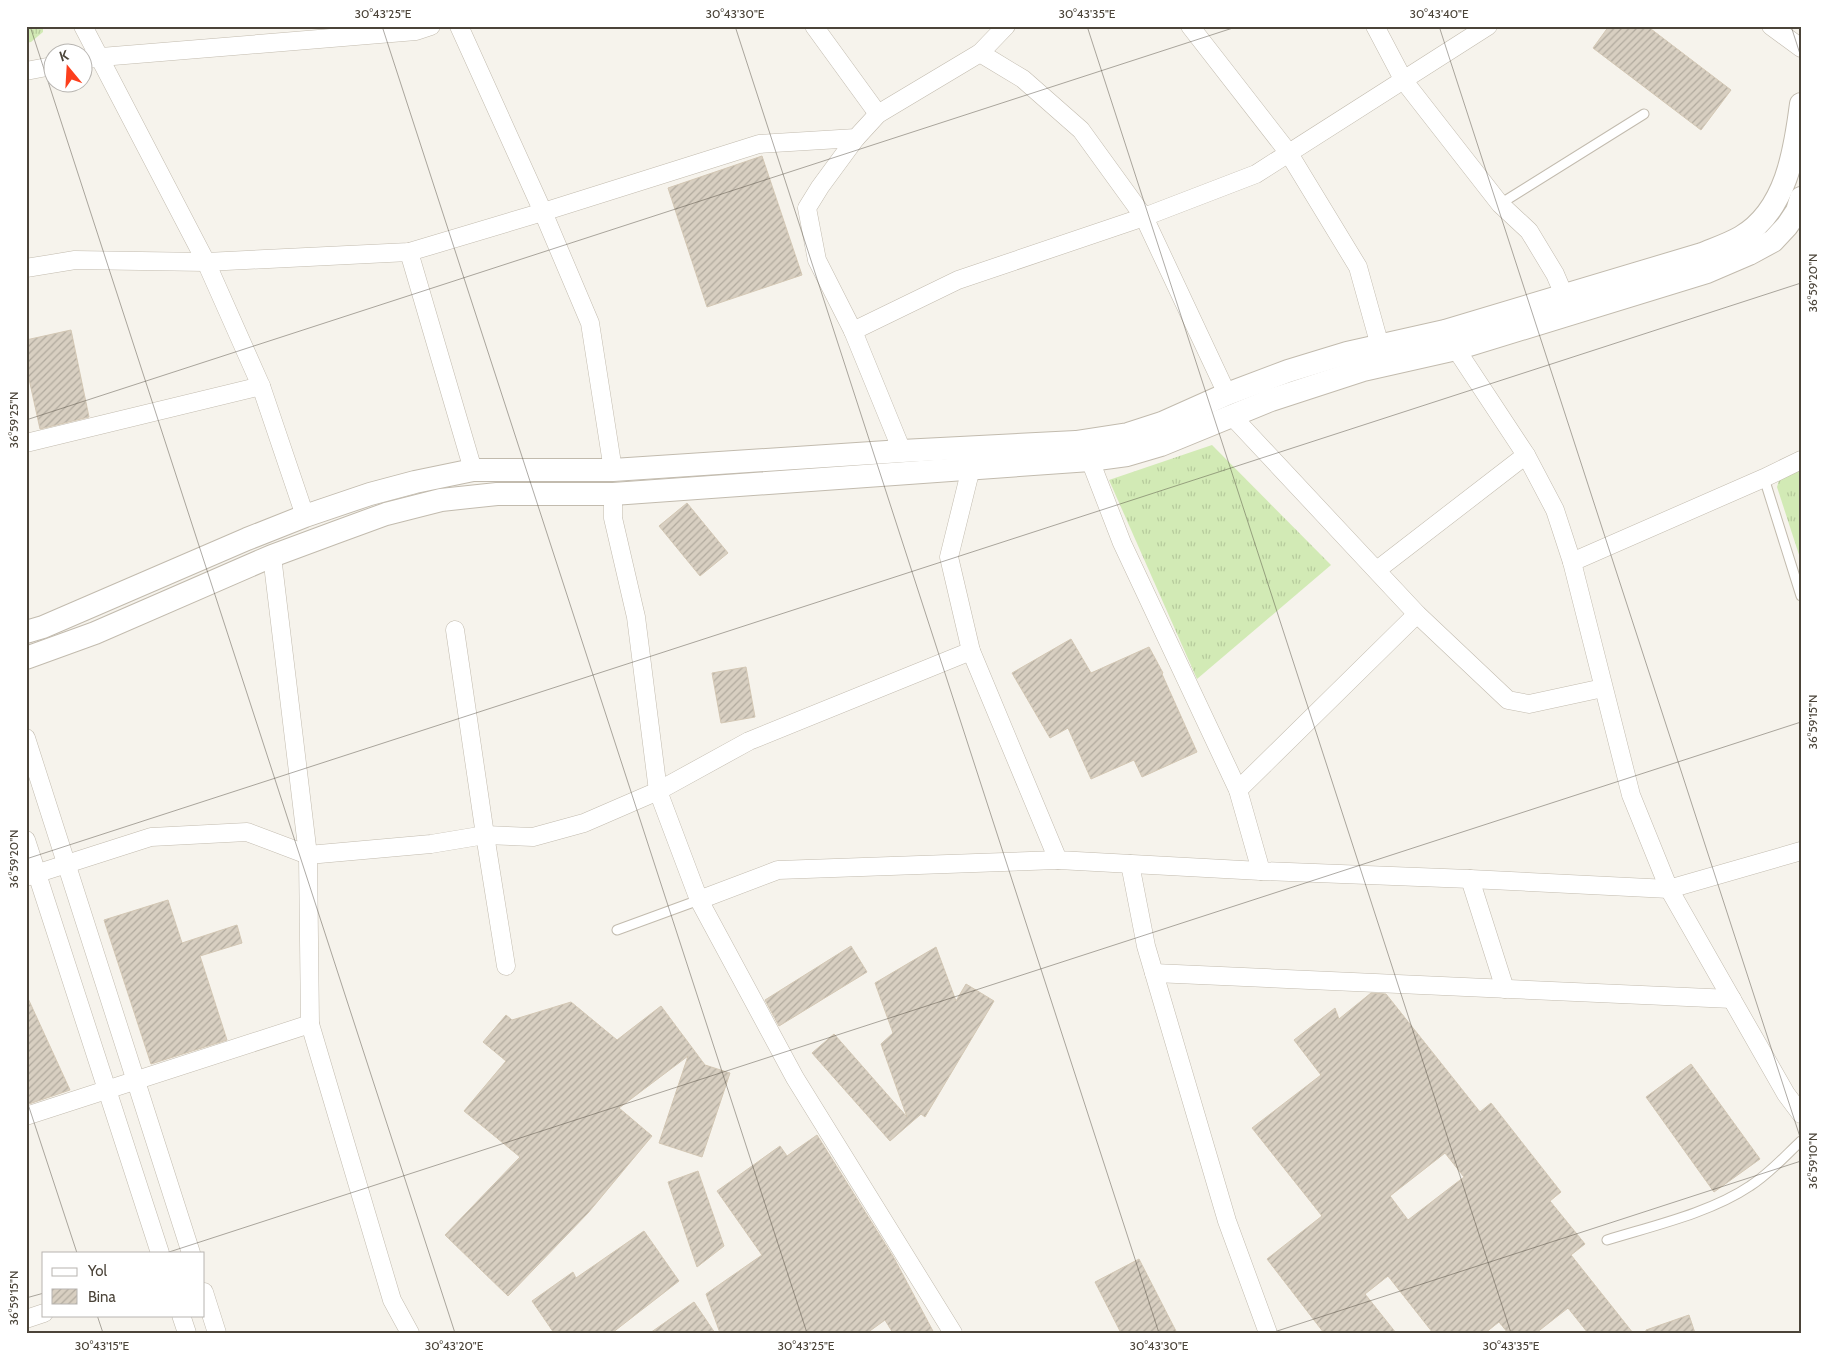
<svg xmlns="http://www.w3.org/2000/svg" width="1827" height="1359" viewBox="0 0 1827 1359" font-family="Cabin,sans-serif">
	<defs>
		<pattern id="grass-tufts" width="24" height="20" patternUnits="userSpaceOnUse" patternTransform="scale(1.25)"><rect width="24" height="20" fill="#d2eab5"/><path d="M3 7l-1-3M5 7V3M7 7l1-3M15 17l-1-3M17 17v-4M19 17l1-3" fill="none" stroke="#b6ca9c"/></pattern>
		<pattern id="building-hatch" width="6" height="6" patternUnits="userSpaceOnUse" patternTransform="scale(1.25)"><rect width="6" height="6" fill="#d8cfc1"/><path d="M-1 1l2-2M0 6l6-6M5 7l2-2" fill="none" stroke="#b1aa9e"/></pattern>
	</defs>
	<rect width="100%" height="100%" fill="#f6f3ec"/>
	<g fill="url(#grass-tufts)">
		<path d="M 26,26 L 43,26 L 43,32 L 31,42 L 26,43 Z"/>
		<path d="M 1212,445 L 1331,565 L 1197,679 L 1109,480 Z"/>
		<path d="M 1801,467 L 1801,561 L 1777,487 L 1780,477 Z"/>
	</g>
	<g fill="url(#building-hatch)" stroke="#d3c7b4" fill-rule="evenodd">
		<path d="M 1609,26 L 1647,26 L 1731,90 L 1701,130 L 1593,48 Z"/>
		<path d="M 762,156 L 802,275 L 707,307 L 668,188 Z"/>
		<path d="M 71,330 L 89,417 L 40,429 L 26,365 L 26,340 Z"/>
		<path d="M 687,503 L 728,553 L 700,576 L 659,526 Z"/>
		<path d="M 1071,639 L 1091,673 L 1149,647 L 1163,673 L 1162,674 L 1197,752 L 1142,777 L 1134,760 L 1091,779 L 1068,728 L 1050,738 L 1012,673 Z"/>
		<path d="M 746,667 L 755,717 L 721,723 L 712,673 Z"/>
		<path d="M 168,900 L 182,943 L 237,925 L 242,943 L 200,956 L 227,1040 L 151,1064 L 104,920 Z"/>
		<path d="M 851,946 L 867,972 L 779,1026 L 765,1000 Z"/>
		<path d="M 936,947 L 956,1001 L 966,984 L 994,1001 L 925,1117 L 921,1114 L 890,1141 L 812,1053 L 834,1034 L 907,1117 L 881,1044 L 893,1033 L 875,983 Z"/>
		<path d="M 1371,993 L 1386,994 L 1480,1112 L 1491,1103 L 1561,1192 L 1550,1201 L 1585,1244 L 1571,1255 L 1633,1333 L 1588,1333 L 1568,1308 L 1536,1333 L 1508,1333 L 1499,1322 L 1485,1333 L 1433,1333 L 1388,1276 L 1365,1294 L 1396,1333 L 1324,1333 L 1267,1259 L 1322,1216 L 1252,1128 L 1321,1075 L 1294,1040 L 1335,1008 L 1339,1019 ZM 1445,1153 L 1464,1177 L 1408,1220 L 1390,1196 Z"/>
		<path d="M 26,994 L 70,1090 L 26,1105 Z"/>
		<path d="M 571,1002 L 617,1040 L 661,1006 L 705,1065 L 730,1073 L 702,1157 L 659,1143 L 688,1056 L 619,1108 L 652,1136 L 588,1213 L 508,1296 L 445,1235 L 520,1157 L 464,1111 L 506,1061 L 483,1042 L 506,1015 L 512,1020 Z"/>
		<path d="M 1691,1064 L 1760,1159 L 1714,1192 L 1646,1097 Z"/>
		<path d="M 817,1135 L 894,1258 L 934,1333 L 893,1333 L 885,1320 L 867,1333 L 720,1333 L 706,1294 L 762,1255 L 717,1191 L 780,1146 L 787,1156 Z"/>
		<path d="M 698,1171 L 724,1246 L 697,1267 L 668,1182 Z"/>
		<path d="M 644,1231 L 679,1281 L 612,1333 L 554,1333 L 532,1301 L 573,1272 L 576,1278 Z"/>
		<path d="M 1139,1259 L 1177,1333 L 1121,1333 L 1095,1282 Z"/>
		<path d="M 694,1302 L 715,1333 L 650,1333 Z"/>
		<path d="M 1689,1315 L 1695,1333 L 1646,1333 L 1646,1330 Z"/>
	</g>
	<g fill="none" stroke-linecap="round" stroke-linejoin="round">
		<g stroke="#c2bbae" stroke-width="11">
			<g id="service">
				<path d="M 1500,204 L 1644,114"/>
				<path d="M 1764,478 L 1801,596"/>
				<path d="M 617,930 L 699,900"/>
				<path d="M 1607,1240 C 1652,1226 1710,1213 1750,1186 C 1769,1174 1784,1157 1801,1141"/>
			</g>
		</g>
		<g stroke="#c2bbae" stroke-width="19">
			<g id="minor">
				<path d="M 83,26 L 206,262 L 261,386 L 305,516"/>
				<path d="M 459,26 L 543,212 L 590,323 L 613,470"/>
				<path d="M 814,26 L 878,114"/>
				<path d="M 1190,26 L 1288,152 L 1358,267 L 1380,346"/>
				<path d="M 1375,26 L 1404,81 L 1500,204 L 1529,231 L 1555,274 L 1564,295"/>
				<path d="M 1771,26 L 1801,48"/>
				<path d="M 980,53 L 1006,26"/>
				<path d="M 82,60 L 101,57 L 416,31 L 431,26"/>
				<path d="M 26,71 L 52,66"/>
				<path d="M 856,138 L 820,187 L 807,208 L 817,260 L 853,331 L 902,451"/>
				<path d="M 409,252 L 473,470"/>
				<path d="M 26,268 L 75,260 L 206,262 L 409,252 L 543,212 L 759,144 L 856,138 L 878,114 L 980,53 L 1023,79 L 1081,130 L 1144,217 L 1227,394"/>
				<path d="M 853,331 L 958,280 L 1144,217 L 1256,174 L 1488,26"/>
				<path d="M 1456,349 L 1526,455 L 1555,510 L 1572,562 L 1631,795 L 1669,889 L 1786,1094 L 1801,1114"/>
				<path d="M 1231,415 L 1417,614 L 1508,700 L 1529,704 L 1603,688"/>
				<path d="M 26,443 L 261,386"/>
				<path d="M 1090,460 L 1122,543 L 1238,790 L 1261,871 L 1470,879 L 1669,889 L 1801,851"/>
				<path d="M 613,494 L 613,518 L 636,617 L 658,791 L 699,900 L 778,870 L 1058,860"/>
				<path d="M 272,556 L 308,855 L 310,1024 L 392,1300 L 410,1333"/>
				<path d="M 1572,562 L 1764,478 L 1801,460"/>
				<path d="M 1377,570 L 1526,455"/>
				<path d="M 455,630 L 485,835 L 506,966"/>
				<path d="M 971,651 L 1058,860 L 1261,871"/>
				<path d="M 26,738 L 191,1253"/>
				<path d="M 1238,790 L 1417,614"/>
				<path d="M 26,840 L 160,1253"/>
				<path d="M 1130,864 L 1146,946 L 1227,1221 L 1268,1333"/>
				<path d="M 26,877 L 151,837 L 247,832 L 308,855 L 431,844 L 485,835 L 533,837 L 584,823 L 658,791 L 749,741 L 971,651 L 949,557 L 971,468"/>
				<path d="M 1470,879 L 1505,989"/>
				<path d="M 699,900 L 795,1078 L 953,1333"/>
				<path d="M 1154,973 L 1732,999"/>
				<path d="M 26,1116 L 310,1024"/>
				<path d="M 204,1292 L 217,1333"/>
				<path d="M 181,1315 L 187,1333"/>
				<path d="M 26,1319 L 44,1313"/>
			</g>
		</g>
		<g stroke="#c2bbae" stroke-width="24">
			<g id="tertiary">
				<path d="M 26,632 L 43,627 L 247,539 L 305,516 L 370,494 L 415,482 L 473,470 L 613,470 L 902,451 L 1076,442 L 1128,434 L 1162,423 L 1227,394 L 1288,371 L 1347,353 L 1445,331 L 1702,254 C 1714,249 1729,244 1741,237 C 1786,211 1795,151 1801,104"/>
				<path d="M 26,658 L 95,633 L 272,556 L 334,533 L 386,514 L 441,500 L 497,494 L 613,494 L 1090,460 L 1127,455 L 1161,445 L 1271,400 L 1363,370 L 1456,349 L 1707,272 L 1749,254 L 1773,241 L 1787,226 L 1797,211 L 1801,198"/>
			</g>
		</g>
		<use href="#service" stroke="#fff" stroke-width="9"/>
		<use href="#minor" stroke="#fff" stroke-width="18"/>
		<use href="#tertiary" stroke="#fff" stroke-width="22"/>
	</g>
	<path fill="none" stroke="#4b4439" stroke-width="1" stroke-opacity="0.45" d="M 30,26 L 455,1333M 382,26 L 807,1333M 735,26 L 1159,1333M 1087,26 L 1511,1333M 1439,26 L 1801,1140M 1791,26 L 1801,57M 26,420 L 1239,26M 26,859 L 1801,283M 26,1098 L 77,1253M 166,1253 L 1801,722M 26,1298 L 44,1293M 97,1315 L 103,1333M 1271,1333 L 1801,1161"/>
	<rect width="1827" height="1359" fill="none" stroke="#ffffff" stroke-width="55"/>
	<rect x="42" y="1252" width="162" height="65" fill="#ffffff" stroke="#b7b4b0"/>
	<rect x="52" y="1268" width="25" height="8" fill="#ffffff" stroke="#b7b4b0"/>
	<text x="88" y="1276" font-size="15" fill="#4b4439">Yol</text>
	<rect x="52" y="1289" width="25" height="15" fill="url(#building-hatch)" stroke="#b7b4b0"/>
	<text x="88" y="1302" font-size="15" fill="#4b4439">Bina</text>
	<g transform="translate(68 68) rotate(342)"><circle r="24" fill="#ffffff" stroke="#b7b4b0"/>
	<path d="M0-4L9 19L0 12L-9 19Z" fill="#fc3f1d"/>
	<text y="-8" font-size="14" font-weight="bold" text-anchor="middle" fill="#4b4439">K</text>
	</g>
	<rect x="28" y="28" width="1772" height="1304" fill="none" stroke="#4b4439" stroke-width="2"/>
	<g font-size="12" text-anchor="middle" fill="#4b4439">
		<text x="383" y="18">30°43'25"E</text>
		<text x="735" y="18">30°43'30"E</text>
		<text x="1087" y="18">30°43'35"E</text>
		<text x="1439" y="18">30°43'40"E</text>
		<text transform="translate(1813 283) rotate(-90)" y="4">36°59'20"N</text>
		<text transform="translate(14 420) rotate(-90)" y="4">36°59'25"N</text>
		<text transform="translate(1813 722) rotate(-90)" y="4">36°59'15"N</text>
		<text transform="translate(14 859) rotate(-90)" y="4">36°59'20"N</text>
		<text transform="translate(1813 1161) rotate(-90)" y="4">36°59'10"N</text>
		<text transform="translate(14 1298) rotate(-90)" y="4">36°59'15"N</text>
		<text x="102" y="1350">30°43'15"E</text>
		<text x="454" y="1350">30°43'20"E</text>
		<text x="806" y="1350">30°43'25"E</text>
		<text x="1159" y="1350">30°43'30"E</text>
		<text x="1511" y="1350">30°43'35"E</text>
	</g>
</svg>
